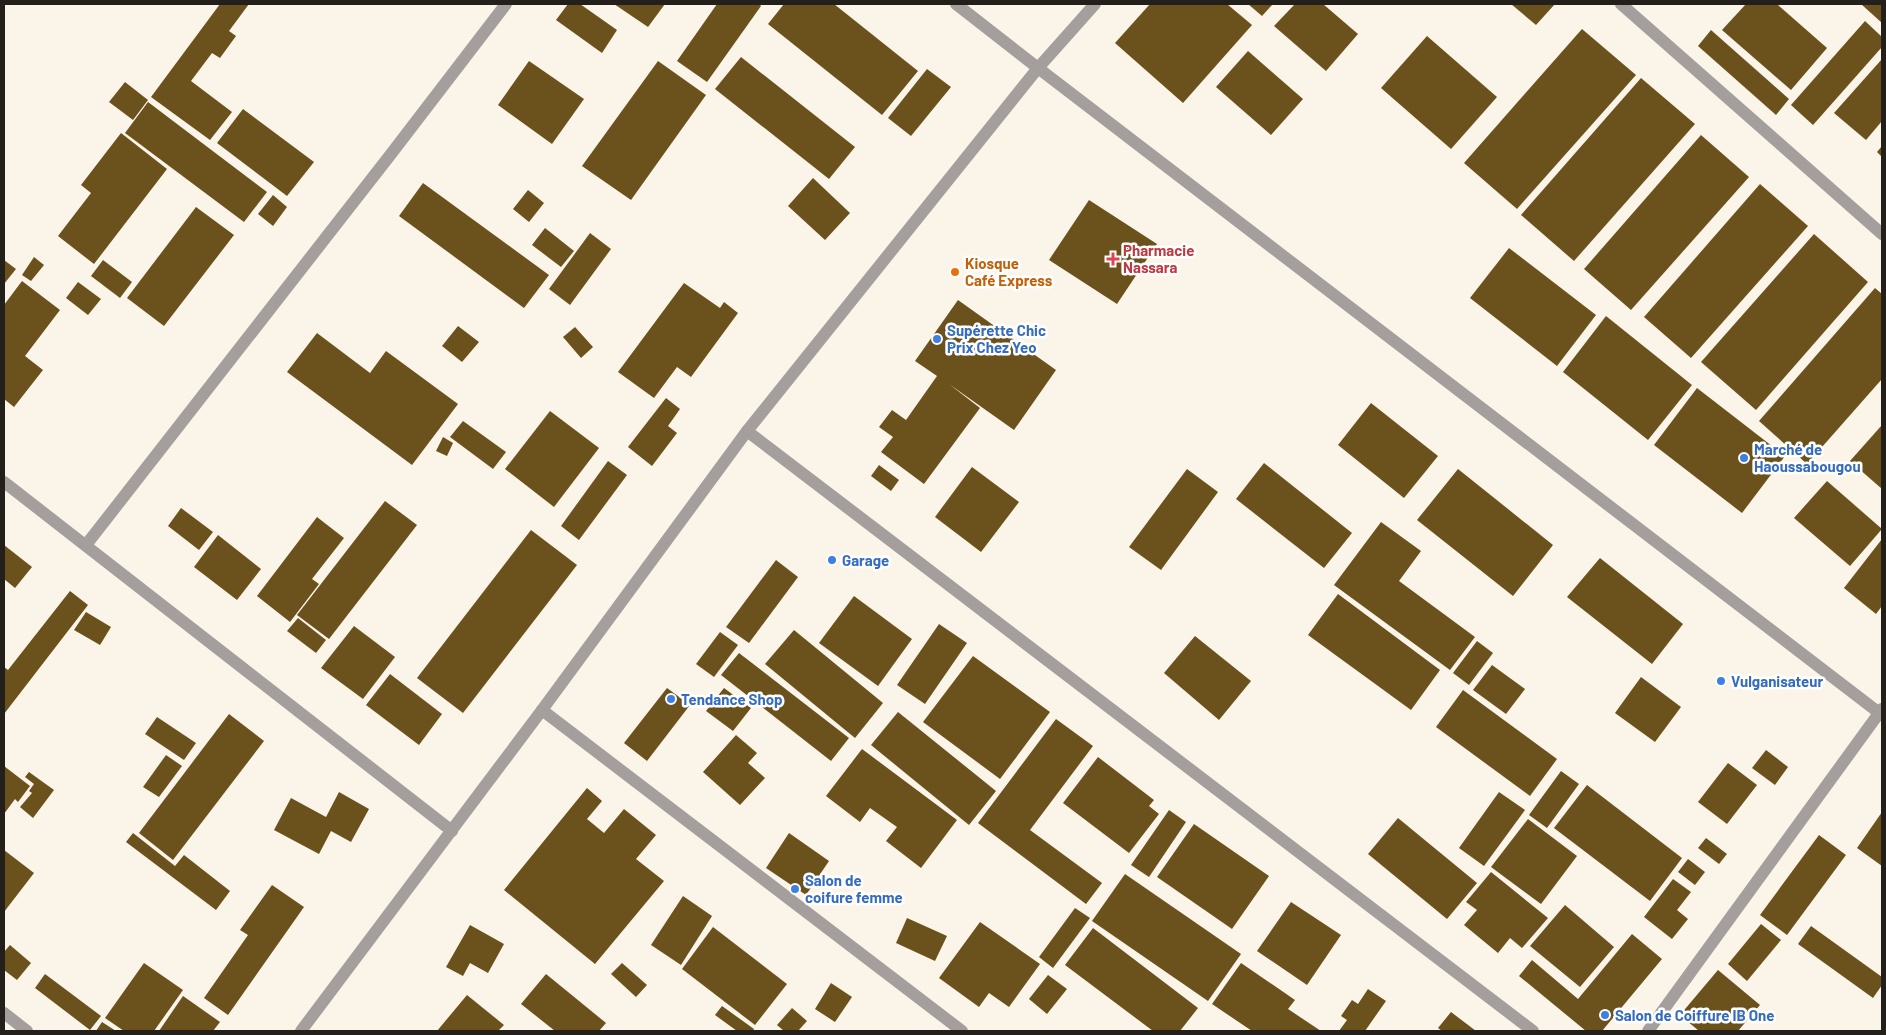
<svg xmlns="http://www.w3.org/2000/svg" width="1886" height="1035" viewBox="0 0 1886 1035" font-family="Barlow,sans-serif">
	<rect width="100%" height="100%" fill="#fbf4e9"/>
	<g fill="#6b511c">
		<path d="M 220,4 L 249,4 L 229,31 L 236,36 L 220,58 L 212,53 L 191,81 L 232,112 L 210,140 L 151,97 Z"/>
		<path d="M 568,4 L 580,4 L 617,30 L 602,53 L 556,20 Z"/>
		<path d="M 614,4 L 665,4 L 648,27 Z"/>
		<path d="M 717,4 L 759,4 L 761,6 L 707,82 L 677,61 Z"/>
		<path d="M 784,4 L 834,4 L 918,71 L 882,115 L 768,24 Z"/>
		<path d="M 1150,4 L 1227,4 L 1252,25 L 1183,103 L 1115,43 Z"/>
		<path d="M 1248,4 L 1273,4 L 1262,16 Z"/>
		<path d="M 1295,4 L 1323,4 L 1358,34 L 1326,71 L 1274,26 Z"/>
		<path d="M 1511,4 L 1555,4 L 1536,25 Z"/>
		<path d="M 1746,4 L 1777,4 L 1827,48 L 1791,90 L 1722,30 Z"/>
		<path d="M 1861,4 L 1882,4 L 1882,23 Z"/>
		<path d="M 1865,21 L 1882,37 L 1882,47 L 1813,125 L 1791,105 Z"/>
		<path d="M 1582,29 L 1636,75 L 1517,209 L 1464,163 Z"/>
		<path d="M 1711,30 L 1789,99 L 1776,115 L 1698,46 Z"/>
		<path d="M 1427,36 L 1497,97 L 1451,149 L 1381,88 Z"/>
		<path d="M 1248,51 L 1303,99 L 1271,135 L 1216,87 Z"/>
		<path d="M 741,57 L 855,147 L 829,179 L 715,89 Z"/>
		<path d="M 1882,59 L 1882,121 L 1866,140 L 1834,113 Z"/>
		<path d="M 529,61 L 584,99 L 552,144 L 498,105 Z"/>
		<path d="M 658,61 L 706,95 L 631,200 L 582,166 Z"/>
		<path d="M 927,69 L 951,87 L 911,136 L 888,118 Z"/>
		<path d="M 1641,78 L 1695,124 L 1574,261 L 1521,215 Z"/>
		<path d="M 125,82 L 148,100 L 133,120 L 109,102 Z"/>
		<path d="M 148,102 L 267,192 L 244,222 L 125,133 Z"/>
		<path d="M 243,109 L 314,162 L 287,196 L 217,143 Z"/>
		<path d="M 121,133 L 167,169 L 94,264 L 58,236 L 91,193 L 81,185 Z"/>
		<path d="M 1701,135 L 1749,177 L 1631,310 L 1584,269 Z"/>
		<path d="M 1882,146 L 1882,157 L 1877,152 Z"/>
		<path d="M 813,178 L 850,213 L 825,240 L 788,206 Z"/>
		<path d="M 423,183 L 549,275 L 524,308 L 399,216 Z"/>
		<path d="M 1760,184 L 1808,226 L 1691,358 L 1644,317 Z"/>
		<path d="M 528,190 L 544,203 L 529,222 L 513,209 Z"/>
		<path d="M 273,195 L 287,207 L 273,226 L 258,214 Z"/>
		<path d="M 1089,200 L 1157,244 L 1117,304 L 1049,260 Z"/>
		<path d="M 196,207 L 234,235 L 164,326 L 127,298 Z"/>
		<path d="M 545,228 L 574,251 L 561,267 L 532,245 Z"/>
		<path d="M 590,233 L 611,249 L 570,305 L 549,289 Z"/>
		<path d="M 1814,234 L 1868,282 L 1756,410 L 1701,362 Z"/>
		<path d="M 1509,248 L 1596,315 L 1557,366 L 1470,298 Z"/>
		<path d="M 34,257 L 44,265 L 31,281 L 22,275 Z"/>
		<path d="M 4,260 L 16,269 L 4,284 Z"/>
		<path d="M 103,260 L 132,282 L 120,298 L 91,276 Z"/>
		<path d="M 22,281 L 60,310 L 25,356 L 43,370 L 14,407 L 4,399 L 4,305 Z"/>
		<path d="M 78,282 L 101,299 L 88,315 L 66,298 Z"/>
		<path d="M 684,283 L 720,308 L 724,302 L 738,313 L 691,377 L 677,367 L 654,398 L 618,372 Z"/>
		<path d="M 1875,288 L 1882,294 L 1882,379 L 1807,464 L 1759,421 Z"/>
		<path d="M 958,300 L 1056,370 L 1014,430 L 949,384 L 980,408 L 924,484 L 881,452 L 893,437 L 879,427 L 892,410 L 906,420 L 937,376 L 915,361 Z"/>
		<path d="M 1606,316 L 1692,385 L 1648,440 L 1563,372 Z"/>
		<path d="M 458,326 L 479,342 L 462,362 L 442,346 Z"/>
		<path d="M 575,327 L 593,347 L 581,358 L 563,337 Z"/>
		<path d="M 317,333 L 370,373 L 386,351 L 458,404 L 412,465 L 287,372 Z"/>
		<path d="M 1697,388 L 1785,456 L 1742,513 L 1654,445 Z"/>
		<path d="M 666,398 L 680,409 L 668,426 L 677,433 L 652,466 L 628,447 Z"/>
		<path d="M 1371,403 L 1438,456 L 1404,498 L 1338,445 Z"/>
		<path d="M 550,411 L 599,448 L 554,507 L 505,469 Z"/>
		<path d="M 463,421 L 506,452 L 493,469 L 450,437 Z"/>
		<path d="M 1882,425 L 1882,489 L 1850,461 Z"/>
		<path d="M 443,437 L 453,443 L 447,456 L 436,451 Z"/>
		<path d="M 608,461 L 627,475 L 579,540 L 561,526 Z"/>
		<path d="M 1264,463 L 1352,533 L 1324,568 L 1236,499 Z"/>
		<path d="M 879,465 L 899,480 L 891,491 L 871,476 Z"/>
		<path d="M 972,467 L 1019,502 L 981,552 L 935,517 Z"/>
		<path d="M 1187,469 L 1218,492 L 1161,570 L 1129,547 Z"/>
		<path d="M 1458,469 L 1553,545 L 1513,596 L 1417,520 Z"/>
		<path d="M 1827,481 L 1882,529 L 1850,566 L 1794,518 Z"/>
		<path d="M 385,501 L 417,525 L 329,639 L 297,615 Z"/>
		<path d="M 181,508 L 213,532 L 199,550 L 168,526 Z"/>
		<path d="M 317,517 L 344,538 L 312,579 L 319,584 L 290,622 L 257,596 Z"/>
		<path d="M 1381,522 L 1421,551 L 1399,581 L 1475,637 L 1450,670 L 1334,585 Z"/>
		<path d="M 531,530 L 577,565 L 463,713 L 417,678 Z"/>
		<path d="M 218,535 L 261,569 L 237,600 L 194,567 Z"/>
		<path d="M 1882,539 L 1882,606 L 1876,614 L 1844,588 Z"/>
		<path d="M 4,545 L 32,567 L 15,588 L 4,579 Z"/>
		<path d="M 1600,558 L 1683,624 L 1652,664 L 1567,597 Z"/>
		<path d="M 776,560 L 798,577 L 749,643 L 726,627 Z"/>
		<path d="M 70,591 L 88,605 L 4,714 L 4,667 L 8,670 Z"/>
		<path d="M 1338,594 L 1440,670 L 1411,710 L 1308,635 Z"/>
		<path d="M 854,596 L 912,639 L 878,686 L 819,643 Z"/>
		<path d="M 86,612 L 111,627 L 100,645 L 74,630 Z"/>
		<path d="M 298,618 L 326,640 L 316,653 L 287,631 Z"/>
		<path d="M 939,624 L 967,643 L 925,704 L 897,685 Z"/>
		<path d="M 354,626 L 395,657 L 363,699 L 321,668 Z"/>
		<path d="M 794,630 L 883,703 L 855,738 L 765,664 Z"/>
		<path d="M 720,632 L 738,645 L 714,677 L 696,664 Z"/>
		<path d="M 1195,636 L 1251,681 L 1219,720 L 1164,673 Z"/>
		<path d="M 1477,641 L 1493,653 L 1469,685 L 1453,673 Z"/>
		<path d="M 739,653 L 849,738 L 831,761 L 721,675 Z"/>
		<path d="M 973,656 L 1050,712 L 1000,779 L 923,722 Z"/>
		<path d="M 1492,665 L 1525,689 L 1506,714 L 1473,690 Z"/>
		<path d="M 390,674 L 442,714 L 419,745 L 366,705 Z"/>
		<path d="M 1641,677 L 1681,707 L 1655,742 L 1615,713 Z"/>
		<path d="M 667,688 L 690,705 L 647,761 L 624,743 Z"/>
		<path d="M 724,688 L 751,708 L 733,731 L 706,711 Z"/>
		<path d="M 1463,690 L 1557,759 L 1530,796 L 1436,727 Z"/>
		<path d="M 898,712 L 996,791 L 969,825 L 871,745 Z"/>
		<path d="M 229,714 L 264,741 L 173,860 L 139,833 Z"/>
		<path d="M 157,717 L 196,743 L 184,760 L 145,734 Z"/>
		<path d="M 1056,719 L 1093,746 L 1030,830 L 1102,883 L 1086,904 L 978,823 Z"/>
		<path d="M 736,735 L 757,753 L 748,763 L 765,778 L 740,805 L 703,772 Z"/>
		<path d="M 862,749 L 957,820 L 921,868 L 886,841 L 897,827 L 870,808 L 860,822 L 826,796 Z"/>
		<path d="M 1766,750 L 1788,767 L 1775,785 L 1752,768 Z"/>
		<path d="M 166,755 L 182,766 L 159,797 L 143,787 Z"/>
		<path d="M 1098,757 L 1154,800 L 1149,806 L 1159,814 L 1129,853 L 1063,803 Z"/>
		<path d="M 1728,763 L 1757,785 L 1727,824 L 1698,802 Z"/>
		<path d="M 4,766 L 30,786 L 18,802 L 15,799 L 4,814 Z"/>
		<path d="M 1561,771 L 1579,784 L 1547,828 L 1529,815 Z"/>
		<path d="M 29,772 L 54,790 L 33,818 L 20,807 L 32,793 L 29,791 L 34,784 L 25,777 Z"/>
		<path d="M 1587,785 L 1682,858 L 1650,901 L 1554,828 Z"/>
		<path d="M 587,788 L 602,801 L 587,819 L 604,833 L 624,809 L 656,835 L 636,859 L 664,881 L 595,964 L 504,890 Z"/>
		<path d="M 339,792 L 369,809 L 351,842 L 331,831 L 319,854 L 274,830 L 291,798 L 326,817 Z"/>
		<path d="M 1499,792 L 1525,810 L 1484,866 L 1459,848 Z"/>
		<path d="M 1169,810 L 1186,822 L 1149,877 L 1131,865 Z"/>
		<path d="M 1882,812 L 1882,866 L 1857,848 Z"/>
		<path d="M 1398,818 L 1477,883 L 1447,919 L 1368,854 Z"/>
		<path d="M 1528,819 L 1577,856 L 1541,904 L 1491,867 Z"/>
		<path d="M 1194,824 L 1269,876 L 1232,929 L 1157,877 Z"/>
		<path d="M 133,833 L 175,866 L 184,855 L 230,891 L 216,910 L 126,842 Z"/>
		<path d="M 789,833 L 829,861 L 806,895 L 766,868 Z"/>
		<path d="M 1819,835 L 1846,855 L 1787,935 L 1760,915 Z"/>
		<path d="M 1706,838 L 1727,854 L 1719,864 L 1698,848 Z"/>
		<path d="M 4,850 L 34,873 L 4,912 Z"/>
		<path d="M 1688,859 L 1705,872 L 1695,885 L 1678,872 Z"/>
		<path d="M 1491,872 L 1548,918 L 1522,948 L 1510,938 L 1498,953 L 1464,925 L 1477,910 L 1466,902 Z"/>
		<path d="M 1125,874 L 1241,954 L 1208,1001 L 1092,921 Z"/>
		<path d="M 1673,879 L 1691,892 L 1677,910 L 1688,919 L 1672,939 L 1644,917 Z"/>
		<path d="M 272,885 L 304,907 L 228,1015 L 204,998 L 248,935 L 240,930 Z"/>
		<path d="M 683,896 L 712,916 L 681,965 L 651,945 Z"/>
		<path d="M 1291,902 L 1341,935 L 1307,985 L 1257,951 Z"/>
		<path d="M 1565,905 L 1614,947 L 1580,987 L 1530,946 Z"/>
		<path d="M 1075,908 L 1090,918 L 1053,968 L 1039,957 Z"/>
		<path d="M 907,918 L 947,936 L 935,961 L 896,943 Z"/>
		<path d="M 980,922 L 1040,964 L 1009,1007 L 989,993 L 979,1007 L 939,978 Z"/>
		<path d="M 1761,924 L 1781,940 L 1747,981 L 1728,964 Z"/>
		<path d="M 470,925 L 504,944 L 488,973 L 470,963 L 463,976 L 446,967 Z"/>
		<path d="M 1811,926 L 1882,977 L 1882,985 L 1873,998 L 1798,944 Z"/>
		<path d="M 713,927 L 787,984 L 755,1025 L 682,969 Z"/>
		<path d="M 1093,928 L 1198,1008 L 1180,1031 L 1153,1031 L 1065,965 Z"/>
		<path d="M 1632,934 L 1662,959 L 1602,1031 L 1586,1031 L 1519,976 L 1532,960 L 1578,999 Z"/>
		<path d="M 10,945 L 31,963 L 17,980 L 4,970 L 4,952 Z"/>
		<path d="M 144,963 L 183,990 L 154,1031 L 124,1031 L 105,1018 Z"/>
		<path d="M 622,963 L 647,985 L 636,997 L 611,974 Z"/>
		<path d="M 1241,963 L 1295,1000 L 1288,1009 L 1321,1031 L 1252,1031 L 1212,1004 Z"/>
		<path d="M 1718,970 L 1760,1005 L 1738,1031 L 1699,1031 L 1680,1015 Z"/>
		<path d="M 45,974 L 101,1016 L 90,1030 L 35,988 Z"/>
		<path d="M 546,974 L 606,1023 L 599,1031 L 555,1031 L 521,1004 Z"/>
		<path d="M 1048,975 L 1067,989 L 1047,1014 L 1029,999 Z"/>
		<path d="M 831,983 L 852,997 L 835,1022 L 815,1009 Z"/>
		<path d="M 1368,989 L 1386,1001 L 1365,1031 L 1339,1031 L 1347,1020 L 1341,1016 L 1352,1000 L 1358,1004 Z"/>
		<path d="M 467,995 L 504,1025 L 498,1031 L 437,1031 Z"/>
		<path d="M 183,996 L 220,1022 L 213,1031 L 159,1031 Z"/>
		<path d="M 722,1006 L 754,1029 L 753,1031 L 737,1031 L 715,1015 Z"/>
		<path d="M 792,1008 L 807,1021 L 798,1031 L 784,1031 L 777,1025 Z"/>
		<path d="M 1451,1012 L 1476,1031 L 1442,1031 L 1438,1028 Z"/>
		<path d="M 102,1022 L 116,1031 L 96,1031 Z"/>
	</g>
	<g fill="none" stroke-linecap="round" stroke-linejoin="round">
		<g stroke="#a49e9c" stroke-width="12">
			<path d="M 1621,4 L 1882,234"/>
			<path d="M 1038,68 L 1882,715"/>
			<path d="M 747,431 L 1533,1031"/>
			<path d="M 4,482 L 452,831"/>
			<path d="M 86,545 L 391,154 L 506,4"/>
			<path d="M 542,710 L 962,1031"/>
			<path d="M 4,1013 L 27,1031"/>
			<path d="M 1648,1031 L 1882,709"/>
		</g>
		<g stroke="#a49e9c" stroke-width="12">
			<path d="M 956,4 L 1038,68"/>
			<path d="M 301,1031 L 542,710 L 747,431 L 1038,68 L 1095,4"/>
		</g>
	</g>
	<path fill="#e0444e" stroke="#fff" stroke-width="2" d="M1110.5 251.5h5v5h5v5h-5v5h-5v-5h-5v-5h5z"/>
	<circle fill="#e8710a" stroke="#fff" stroke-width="2" cx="955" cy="272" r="5"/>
	<g fill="#3f7fe0" stroke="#fff" stroke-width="2">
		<circle cx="937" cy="339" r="5"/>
		<circle cx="1744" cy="458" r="5"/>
		<circle cx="832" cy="560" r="5"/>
		<circle cx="1721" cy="681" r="5"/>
		<circle cx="671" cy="699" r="5"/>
		<circle cx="795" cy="889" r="5"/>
		<circle cx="1605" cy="1015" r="5"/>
	</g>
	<g text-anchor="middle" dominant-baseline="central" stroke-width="5" stroke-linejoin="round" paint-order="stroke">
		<g font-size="15" font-weight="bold" fill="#be3a42" stroke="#fff" text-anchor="start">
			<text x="1123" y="250">Pharmacie<tspan x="1123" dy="17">Nassara</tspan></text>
		</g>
		<g font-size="15" font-weight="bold" fill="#c56008" stroke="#fff" text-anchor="start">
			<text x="965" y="263">Kiosque<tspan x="965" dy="17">Café Express</tspan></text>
		</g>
		<g font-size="15" font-weight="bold" fill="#366cbe" stroke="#fff" text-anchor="start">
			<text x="947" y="330">Supérette Chic<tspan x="947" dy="17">Prix Chez Yeo</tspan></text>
			<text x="1754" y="449">Marché de<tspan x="1754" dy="17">Haoussabougou</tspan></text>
			<text x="842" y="560">Garage</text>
			<text x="1731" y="681">Vulganisateur</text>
			<text x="681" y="699">Tendance Shop</text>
			<text x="805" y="880">Salon de<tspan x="805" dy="17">coifure femme</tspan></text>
			<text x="1615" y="1015">Salon de Coiffure IB One</text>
		</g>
	</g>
	<rect width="1886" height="1035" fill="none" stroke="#23201c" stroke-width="10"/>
</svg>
